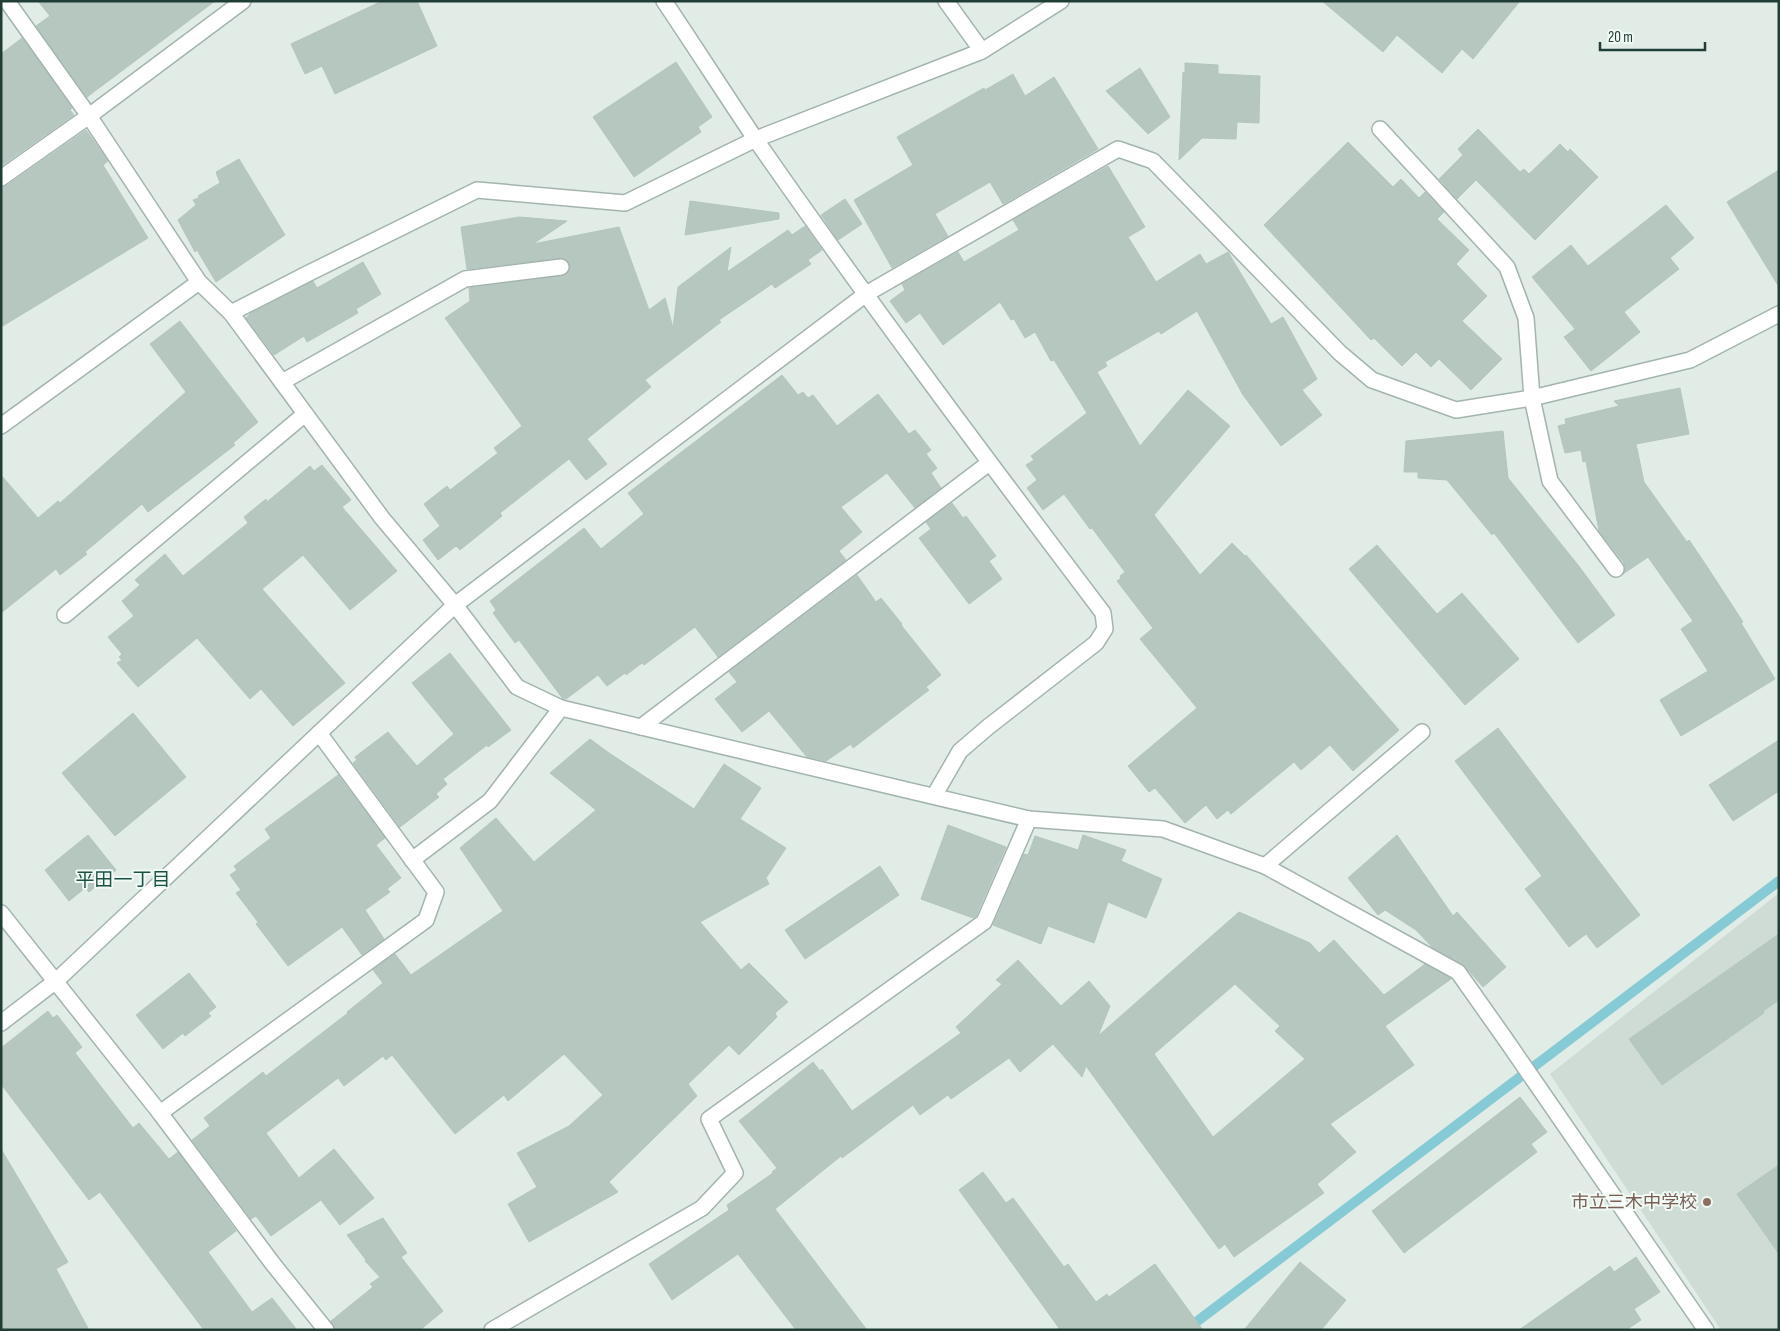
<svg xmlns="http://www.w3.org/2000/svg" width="1780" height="1331" viewBox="0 0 1780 1331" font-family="'Sofia Sans Condensed','Noto Sans JP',sans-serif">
	<rect width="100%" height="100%" fill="#e1ece7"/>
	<path fill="#cfdcd6" d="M 1779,893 L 1779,1330 L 1721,1330 L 1550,1074 Z"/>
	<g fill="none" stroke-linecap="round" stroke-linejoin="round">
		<path stroke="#85cad5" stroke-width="10" d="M 1187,1329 L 1779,881"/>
	</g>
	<g fill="#b6c7c0" stroke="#b3c6be" fill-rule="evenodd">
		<path d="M 38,1 L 215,1 L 87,97 L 36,26 L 50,16 Z"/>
		<path d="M 382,1 L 417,1 L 437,46 L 335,94 L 322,66 L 305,74 L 291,44 Z"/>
		<path d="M 1322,1 L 1520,1 L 1473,59 L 1462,49 L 1442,73 L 1397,35 L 1383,52 Z"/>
		<path d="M 22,38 L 72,108 L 70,110 L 74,115 L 1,166 L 1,54 Z"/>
		<path d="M 676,62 L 712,117 L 698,127 L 701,132 L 634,177 L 593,117 Z"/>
		<path d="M 1185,63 L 1218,65 L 1218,74 L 1260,76 L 1259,123 L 1237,122 L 1236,139 L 1202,138 L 1179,160 L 1183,72 L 1185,73 Z"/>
		<path d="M 1140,68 L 1170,117 L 1148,134 L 1106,91 Z"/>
		<path d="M 1013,74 L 1025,96 L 1054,77 L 1098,149 L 1003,204 L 990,182 L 935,214 L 948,236 L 892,268 L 854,200 L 913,165 L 897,137 L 984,88 L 985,90 Z"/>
		<path d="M 1478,129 L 1520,172 L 1524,169 L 1529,174 L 1560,144 L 1568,152 L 1570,149 L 1598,177 L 1535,240 L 1476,180 L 1457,199 L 1439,179 L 1463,155 L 1458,149 Z"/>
		<path d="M 86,130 L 108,161 L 103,165 L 148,238 L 1,327 L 1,187 L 6,186 Z"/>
		<path d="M 1348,142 L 1393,187 L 1401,179 L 1419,198 L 1425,192 L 1444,212 L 1437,219 L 1469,250 L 1456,264 L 1487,296 L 1462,321 L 1502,359 L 1471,390 L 1439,359 L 1431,367 L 1416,352 L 1402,366 L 1374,338 L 1371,340 L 1264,225 Z"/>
		<path d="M 239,159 L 285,235 L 216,282 L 197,250 L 195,252 L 178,220 L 196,205 L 193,200 L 199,198 L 198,196 L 220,183 L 216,172 Z"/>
		<path d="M 1108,166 L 1145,227 L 1128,237 L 1156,282 L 1200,254 L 1206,264 L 1228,252 L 1271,324 L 1283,317 L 1317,379 L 1302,390 L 1322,415 L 1281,446 L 1243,395 L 1197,311 L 1161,334 L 1159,331 L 1105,362 L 1107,366 L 1097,372 L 1140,446 L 1188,390 L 1230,426 L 1154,515 L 1200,575 L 1232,543 L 1245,556 L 1246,555 L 1399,730 L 1353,771 L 1330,745 L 1301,770 L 1294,762 L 1231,814 L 1228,810 L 1217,819 L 1206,805 L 1185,823 L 1155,788 L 1149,792 L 1128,766 L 1197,708 L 1140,639 L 1153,628 L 1117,581 L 1121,578 L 1120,576 L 1125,572 L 1092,528 L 1090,529 L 1064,494 L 1043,510 L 1027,488 L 1037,480 L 1026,465 L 1034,460 L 1031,456 L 1087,413 L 1054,360 L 1051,361 L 1035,332 L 1025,338 L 1014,319 L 1011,320 L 1000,302 L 943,345 L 920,313 L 906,323 L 890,301 L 905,290 L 902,284 L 958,252 L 964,262 L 1019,230 L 1013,220 Z"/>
		<path d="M 1779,170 L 1779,287 L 1727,202 Z"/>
		<path d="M 845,199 L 862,224 L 838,240 L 821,215 Z"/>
		<path d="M 690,201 L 779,213 L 779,219 L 685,235 Z"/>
		<path d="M 1666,205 L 1694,238 L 1670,258 L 1679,269 L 1624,312 L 1640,332 L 1591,371 L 1564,337 L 1575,329 L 1532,277 L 1571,245 L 1588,266 Z"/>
		<path d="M 519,217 L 567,221 L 533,244 L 619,227 L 649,310 L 665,298 L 673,328 L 678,287 L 731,247 L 727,272 L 788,230 L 792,235 L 805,226 L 822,250 L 808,260 L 811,264 L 775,288 L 772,284 L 719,320 L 721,322 L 645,380 L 651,387 L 587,439 L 607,464 L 586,480 L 569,459 L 500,513 L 502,516 L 460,550 L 456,546 L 438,560 L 423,540 L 440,526 L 424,504 L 447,486 L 450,490 L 498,453 L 494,448 L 522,426 L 445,318 L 470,301 L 469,288 L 562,276 L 567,274 L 570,270 L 569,262 L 560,258 L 467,269 L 461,227 Z"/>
		<path d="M 363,262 L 381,294 L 356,309 L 358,313 L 307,342 L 304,336 L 274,355 L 246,318 L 251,313 L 313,281 L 317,288 Z"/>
		<path d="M 180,321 L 258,422 L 233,443 L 235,445 L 148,512 L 142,504 L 85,552 L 87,554 L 60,575 L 56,569 L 1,613 L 1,475 L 38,518 L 58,501 L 60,503 L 186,392 L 150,344 Z"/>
		<path d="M 782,375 L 798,395 L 803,392 L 808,398 L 813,395 L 837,426 L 878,394 L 909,434 L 915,430 L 931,450 L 926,454 L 937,468 L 931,473 L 941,488 L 915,508 L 887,473 L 841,507 L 862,532 L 839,551 L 846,560 L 718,657 L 695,627 L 644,665 L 642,663 L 626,675 L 625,673 L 607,686 L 598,675 L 566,699 L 563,699 L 519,640 L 515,643 L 493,613 L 496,610 L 490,601 L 584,528 L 601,549 L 644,514 L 628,493 Z"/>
		<path d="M 1680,388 L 1689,434 L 1636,444 L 1644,482 L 1687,542 L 1689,540 L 1706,565 L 1743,622 L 1741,623 L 1775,679 L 1681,736 L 1660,700 L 1708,671 L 1681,629 L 1693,621 L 1648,557 L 1623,574 L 1625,568 L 1624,563 L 1599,531 L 1586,461 L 1583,462 L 1581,450 L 1565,453 L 1558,426 L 1566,424 L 1565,419 L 1619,406 L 1614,401 Z"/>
		<path d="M 1503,431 L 1508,478 L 1578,565 L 1615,615 L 1578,643 L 1494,533 L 1492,535 L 1447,480 L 1418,478 L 1418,472 L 1404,472 L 1406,441 Z"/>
		<path d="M 322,465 L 351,500 L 342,507 L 397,571 L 350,610 L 303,555 L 262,589 L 345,683 L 293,726 L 261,689 L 250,699 L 197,638 L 138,687 L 117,663 L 122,660 L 119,657 L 122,654 L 108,637 L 134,616 L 122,601 L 140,585 L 135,580 L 165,554 L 183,576 L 248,523 L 244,517 L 266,499 L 267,502 L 310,466 L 314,471 Z"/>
		<path d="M 952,503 L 963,518 L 966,516 L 996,556 L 989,561 L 1002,579 L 969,604 L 919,538 L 931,529 L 926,522 Z"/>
		<path d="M 1377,545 L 1437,614 L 1462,593 L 1519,659 L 1465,705 L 1349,569 Z"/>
		<path d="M 857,575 L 876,602 L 881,598 L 902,624 L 901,625 L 941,675 L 926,687 L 929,690 L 853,748 L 851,744 L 826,761 L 807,757 L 769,711 L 742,732 L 715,699 L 737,682 L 729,672 Z"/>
		<path d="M 450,653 L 511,730 L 488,747 L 487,745 L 443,779 L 447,784 L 436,794 L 439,797 L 400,827 L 353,763 L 357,760 L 355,757 L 388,732 L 417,766 L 454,734 L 412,683 Z"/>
		<path d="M 133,713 L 186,777 L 115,836 L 62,773 Z"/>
		<path d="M 1498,728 L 1640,915 L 1597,948 L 1586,934 L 1569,947 L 1525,889 L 1542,876 L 1455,761 Z"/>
		<path d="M 590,739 L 609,753 L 694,809 L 724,764 L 761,788 L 740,819 L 786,848 L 766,878 L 769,884 L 700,922 L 741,970 L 749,963 L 788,1002 L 775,1013 L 777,1017 L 739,1055 L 729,1045 L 688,1084 L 697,1096 L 609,1182 L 618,1192 L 529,1242 L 508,1204 L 537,1187 L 517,1153 L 569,1126 L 603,1095 L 564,1054 L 508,1101 L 504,1095 L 455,1134 L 392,1055 L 386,1060 L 383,1056 L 344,1086 L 338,1078 L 266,1133 L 299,1178 L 334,1149 L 374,1198 L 340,1225 L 321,1200 L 271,1236 L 256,1216 L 251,1219 L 192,1140 L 210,1126 L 204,1118 L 263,1072 L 266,1076 L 348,1013 L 347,1012 L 383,983 L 373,970 L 395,954 L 411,975 L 503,911 L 460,848 L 496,818 L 534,862 L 596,810 L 550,773 Z"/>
		<path d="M 1779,740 L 1779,791 L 1733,821 L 1709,785 Z"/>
		<path d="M 338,775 L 385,838 L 376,845 L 401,878 L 387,889 L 390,892 L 365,910 L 384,939 L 362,955 L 342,927 L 288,966 L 256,924 L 258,922 L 236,893 L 241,890 L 230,875 L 237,870 L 234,866 L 271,838 L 265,829 Z"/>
		<path d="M 948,825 L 1006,847 L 976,916 L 973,918 L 921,899 Z"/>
		<path d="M 88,835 L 116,870 L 89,892 L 85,888 L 69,901 L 45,870 Z"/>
		<path d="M 1083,835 L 1126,850 L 1121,861 L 1162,879 L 1146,918 L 1108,902 L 1094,943 L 1048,926 L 1041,944 L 993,925 L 1024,854 L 1028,855 L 1035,836 L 1078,850 Z"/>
		<path d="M 1397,835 L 1453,916 L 1457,912 L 1506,967 L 1483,987 L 1463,964 L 1432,947 L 1416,930 L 1385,910 L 1378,915 L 1348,878 Z"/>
		<path d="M 880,866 L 899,895 L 805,959 L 785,930 Z"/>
		<path d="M 1239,912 L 1310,943 L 1319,953 L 1334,940 L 1384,995 L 1425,964 L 1451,979 L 1385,1026 L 1414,1065 L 1330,1124 L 1356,1152 L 1317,1184 L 1324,1193 L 1234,1257 L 1225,1244 L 1219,1249 L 1086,1066 L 1082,1077 L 1053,1044 L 1020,1072 L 1009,1058 L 951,1099 L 948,1095 L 920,1115 L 913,1105 L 842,1158 L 841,1156 L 775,1209 L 867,1330 L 796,1330 L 738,1254 L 672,1300 L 649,1264 L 729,1210 L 727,1205 L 773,1173 L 772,1172 L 777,1168 L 739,1121 L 813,1062 L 820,1071 L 822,1069 L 852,1111 L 961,1033 L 956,1027 L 1002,984 L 996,980 L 1018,960 L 1061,1006 L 1089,981 L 1110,1006 L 1098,1036 ZM 1235,984 L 1280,1026 L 1275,1031 L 1305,1059 L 1213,1137 L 1154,1054 Z"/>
		<path d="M 1779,934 L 1779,1000 L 1763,1011 L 1764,1013 L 1662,1085 L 1629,1039 Z"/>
		<path d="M 189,973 L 216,1007 L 208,1013 L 211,1016 L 185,1036 L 183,1033 L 163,1049 L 136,1015 Z"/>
		<path d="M 48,1011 L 53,1018 L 57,1015 L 82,1047 L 75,1053 L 133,1128 L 139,1123 L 169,1159 L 178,1152 L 236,1231 L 208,1252 L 252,1312 L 272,1298 L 297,1330 L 204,1330 L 100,1192 L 89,1200 L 1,1084 L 1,1048 Z"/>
		<path d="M 1520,1097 L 1547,1132 L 1531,1144 L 1537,1152 L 1404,1253 L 1372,1211 Z"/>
		<path d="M 1,1149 L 68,1262 L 56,1269 L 89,1330 L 1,1330 Z"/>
		<path d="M 1779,1165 L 1779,1254 L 1737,1194 Z"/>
		<path d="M 983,1172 L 1006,1203 L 1013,1198 L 1064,1267 L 1068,1264 L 1096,1302 L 1107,1294 L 1109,1297 L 1155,1264 L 1203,1330 L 1056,1330 L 1059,1328 L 959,1190 Z"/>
		<path d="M 383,1218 L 407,1253 L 401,1257 L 443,1311 L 420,1330 L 335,1330 L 331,1321 L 373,1287 L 370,1284 L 380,1277 L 365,1261 L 366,1260 L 347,1235 Z"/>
		<path d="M 1636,1257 L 1660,1292 L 1634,1309 L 1641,1320 L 1626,1330 L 1519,1330 L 1610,1266 L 1614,1272 Z"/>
		<path d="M 1300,1262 L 1346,1300 L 1321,1330 L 1244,1330 Z"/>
	</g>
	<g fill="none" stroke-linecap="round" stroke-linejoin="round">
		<g stroke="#a3b4ae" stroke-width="18">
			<g id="minor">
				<path d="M 7,1 L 89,116 L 199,282 L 231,313 L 382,518 L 455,605 L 517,687 L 561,708 L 1029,819 L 1163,829 L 1265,866 L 1458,972 L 1506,1040 L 1706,1330"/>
				<path d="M 664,1 C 695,47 725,94 756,140 C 868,301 985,457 1103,613 L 1105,629 L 1096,643 L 988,727 L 960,751 L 934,796"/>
				<path d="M 982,51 L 1061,1"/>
				<path d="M 1380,129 L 1507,267 L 1526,318 L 1532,398 L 1550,481 L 1616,569"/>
				<path d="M 1,178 L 89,116 L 243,1"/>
				<path d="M 231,313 L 307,274 L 477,190 L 625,203 L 756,139 L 982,51 L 946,1"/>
				<path d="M 282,382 L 465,279 L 561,267"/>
				<path d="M 1,426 L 199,282"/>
				<path d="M 65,615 L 305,414"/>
				<path d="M 641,727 L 989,463"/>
				<path d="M 412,860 L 490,801 L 561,708"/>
				<path d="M 1265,866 L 1422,732"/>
				<path d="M 1,913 L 160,1113 L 273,1264 L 326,1330"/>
				<path d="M 1,1023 L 56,981 L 455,605 L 866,294 L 1118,149 L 1153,161 L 1340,353 L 1372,380 L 1456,410 L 1532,398 L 1690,360 L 1779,314"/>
				<path d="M 160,1113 L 426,920 L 436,892 L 319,733"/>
				<path d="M 492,1330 L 702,1208 L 735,1173 L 709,1119 L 984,922 L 1029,819"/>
			</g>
		</g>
		<use href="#minor" stroke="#fff" stroke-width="15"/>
	</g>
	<circle fill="#8d6e63" stroke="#f1f9f5" stroke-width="2" cx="1707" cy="1202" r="5"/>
	<g text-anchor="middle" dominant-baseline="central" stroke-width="4" stroke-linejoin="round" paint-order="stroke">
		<g font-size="18" fill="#785e54" stroke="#f1f9f5" text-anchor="end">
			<text x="1697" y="1202">市立三木中学校</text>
		</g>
		<g font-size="19" fill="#1a5244" stroke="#f1f9f5">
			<text x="123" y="880">平田一丁目</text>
		</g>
	</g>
	<rect width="1780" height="1331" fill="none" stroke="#203e36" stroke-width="5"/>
	<path d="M1600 42v8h105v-8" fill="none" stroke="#203e36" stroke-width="2.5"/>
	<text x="1608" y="42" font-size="15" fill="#203e36" stroke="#f1f9f5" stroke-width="4" paint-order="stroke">20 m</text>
</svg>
